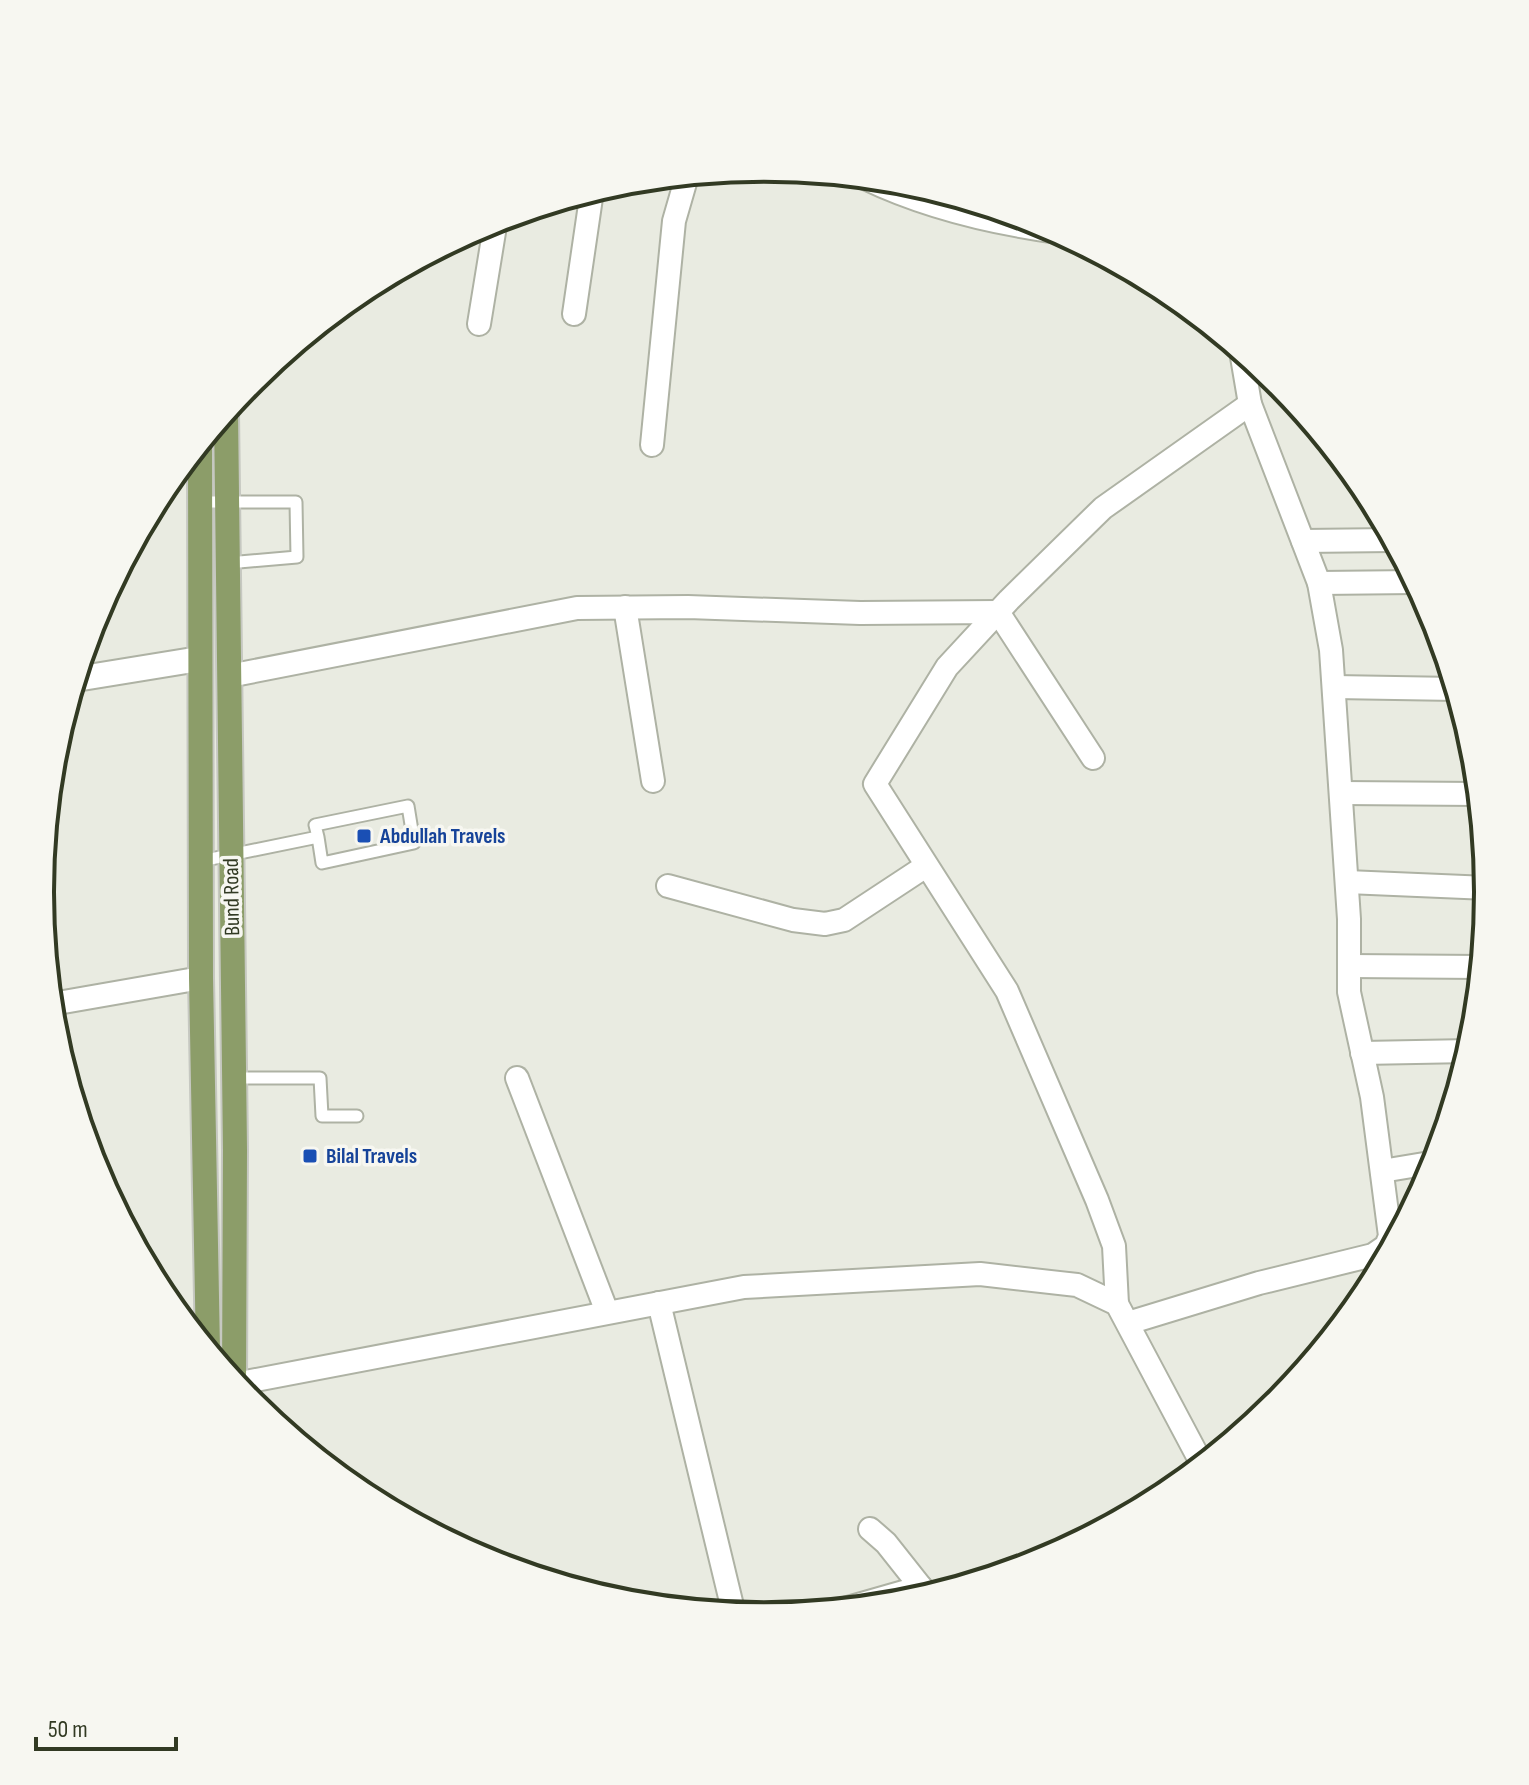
<svg xmlns="http://www.w3.org/2000/svg" width="1529" height="1785" viewBox="0 0 1529 1785" font-family="'Sofia Sans Condensed',sans-serif">
	<rect width="100%" height="100%" fill="#e9ebe1"/>
	<g fill="none" stroke-linecap="round" stroke-linejoin="round">
		<g stroke="#aeb2a4" stroke-width="15">
			<g id="service">
				<path d="M 201,502 L 296,502 L 297,557 L 228,563"/>
				<path d="M 201,861 L 318,837 L 315,825 L 408,806 L 414,843 L 322,863 L 318,837"/>
				<path d="M 234,1078 L 320,1078 L 322,1116 L 357,1116"/>
			</g>
		</g>
		<g stroke="#aeb2a4" stroke-width="26">
			<g id="minor">
				<path d="M 865,178 C 925,207 993,223 1058,232"/>
				<path d="M 574,314 L 592,191"/>
				<path d="M 479,324 L 496,220"/>
				<path d="M 652,445 L 674,221 L 687,176"/>
				<path d="M 1303,541 L 1393,540"/>
				<path d="M 1319,583 L 1416,582"/>
				<path d="M 625,607 L 653,781"/>
				<path d="M 229,676 L 577,608 L 688,607 L 860,613 L 998,612 L 1093,758"/>
				<path d="M 1334,687 L 1456,689"/>
				<path d="M 1341,793 L 1479,794"/>
				<path d="M 1347,882 L 1488,888"/>
				<path d="M 668,886 L 793,920 L 825,924 L 844,920 L 926,866"/>
				<path d="M 1349,966 L 1482,967"/>
				<path d="M 52,1004 L 201,978"/>
				<path d="M 1362,1053 L 1470,1051"/>
				<path d="M 517,1078 L 607,1312"/>
				<path d="M 1382,1171 L 1436,1162"/>
				<path d="M 659,1303 L 734,1614"/>
				<path d="M 1117,1304 L 1114,1246 L 1097,1200 L 1007,991 L 875,784 L 947,667 L 1009,600 L 1103,508 L 1250,404"/>
				<path d="M 1128,1323 L 1259,1283 L 1373,1255 L 1386,1246 L 1390,1236 L 1372,1097 L 1349,992 L 1349,919 L 1331,650 L 1319,583 L 1250,404 L 1241,351"/>
				<path d="M 235,1384 L 744,1287 L 980,1274 L 1077,1285 L 1117,1304 L 1203,1466"/>
				<path d="M 870,1529 L 886,1543 L 928,1596"/>
				<path d="M 844,1609 L 921,1587"/>
			</g>
		</g>
		<g stroke="#aeb2a4" stroke-width="28">
			<path id="tertiary" d="M 76,679 L 199,659"/>
		</g>
		<g stroke="#c6c8c1" stroke-width="28">
			<g id="primary">
				<path d="M 226,412 L 235,1150 L 234,1383"/>
				<path d="M 200,444 L 201,978 L 208,1351"/>
			</g>
		</g>
		<use href="#service" stroke="#fff" stroke-width="11"/>
		<use href="#minor" stroke="#fff" stroke-width="22"/>
		<use href="#tertiary" stroke="#fff" stroke-width="24"/>
		<use href="#primary" stroke="#8c9d69" stroke-width="24"/>
	</g>
	<g fill="#1a4fb4" stroke="#f7f7f1" stroke-width="3">
		<rect x="356" y="828" width="16" height="16" rx="4"/>
		<rect x="302" y="1148" width="16" height="16" rx="4"/>
	</g>
	<g text-anchor="middle" dominant-baseline="central" stroke-width="7" stroke-linejoin="round" paint-order="stroke">
		<g font-size="22" font-weight="bold" fill="#164399" stroke="#f7f7f1" text-anchor="start">
			<text x="380" y="836">Abdullah Travels</text>
			<text x="326" y="1156">Bilal Travels</text>
		</g>
		<g font-size="22" fill="#323a23" stroke="#f7f7f1">
			<text transform="translate(232 897) rotate(-91)">Bund Road</text>
		</g>
	</g>
	<path d="M0 0H1529V1785H0ZM54 892a710 710 0 1 1 1420 0a710 710 0 1 1-1420 0Z" fill="#f7f7f1" fill-rule="evenodd"/>
	<path fill="none" stroke="#323a23" stroke-width="4" d="M54 892a710 710 0 1 1 1420 0a710 710 0 1 1-1420 0Z"/>
	<path d="M36 1737v12h140v-12" fill="none" stroke="#323a23" stroke-width="4"/>
	<text x="48" y="1737" font-size="24" fill="#323a23" stroke="#f7f7f1" stroke-width="6" paint-order="stroke">50 m</text>
</svg>
